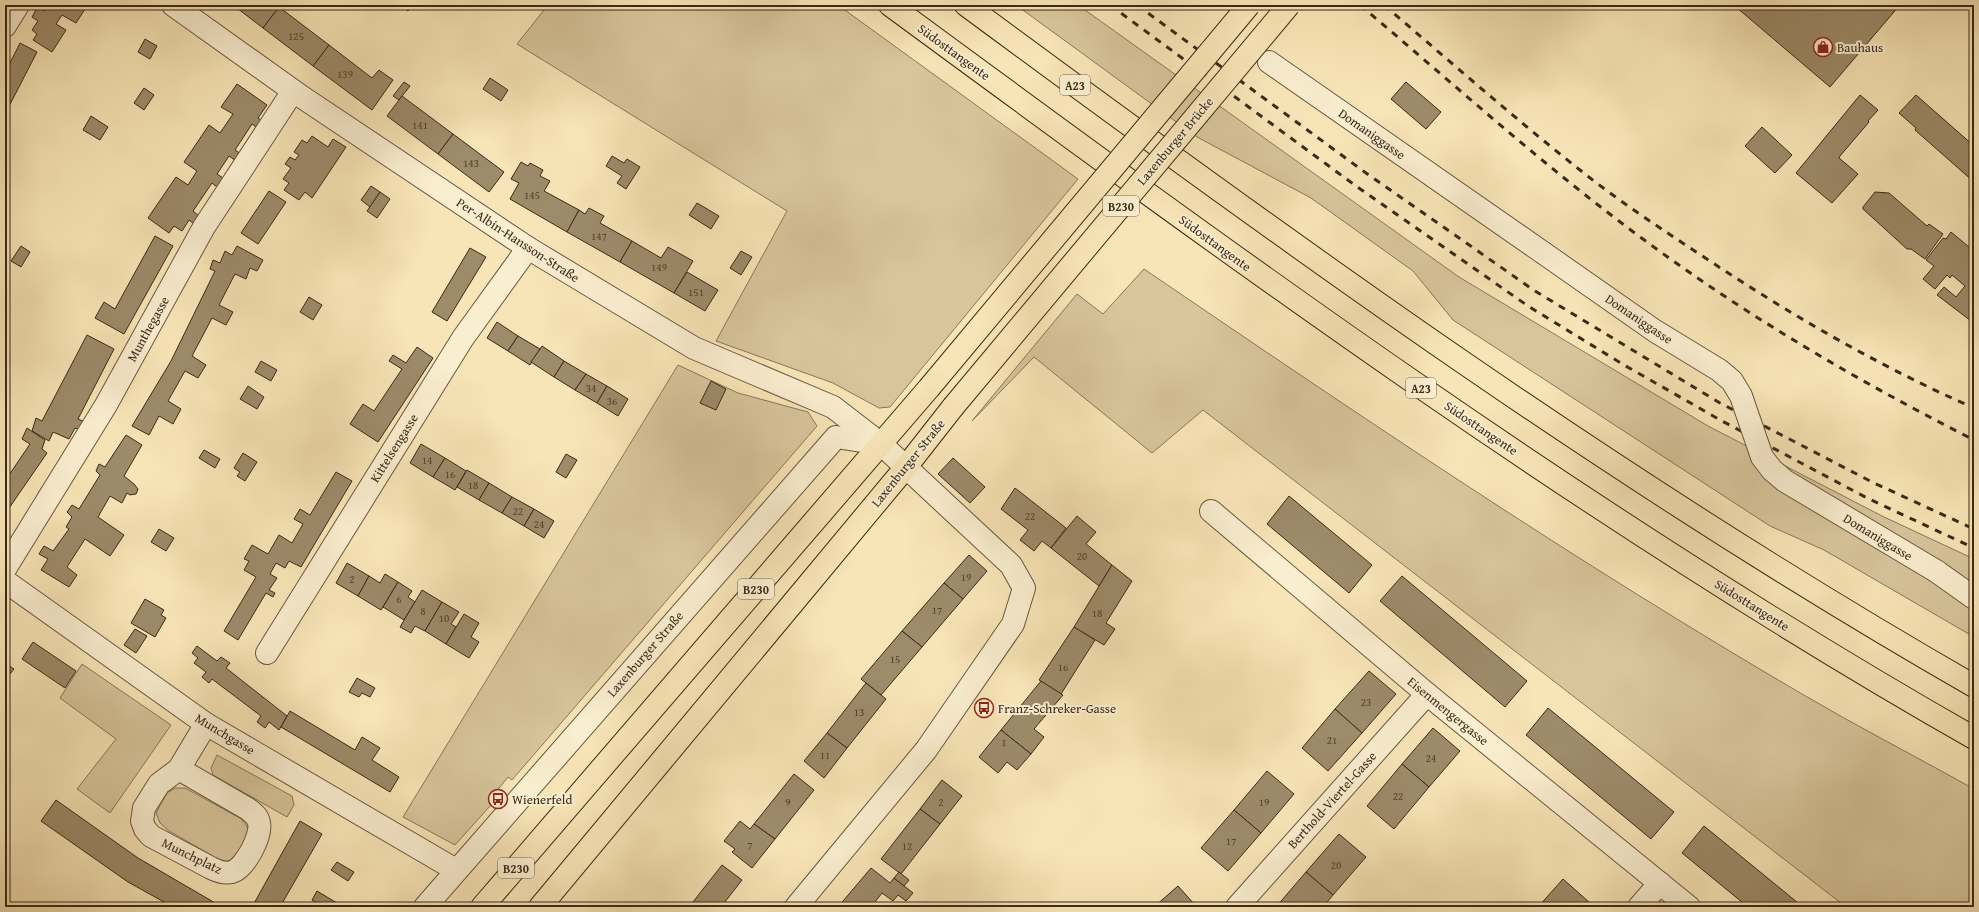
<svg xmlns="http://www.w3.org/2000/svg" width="1979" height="912" viewBox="0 0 1979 912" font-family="'Gentium Book Plus',serif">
	<rect width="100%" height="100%" fill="#f8e5b7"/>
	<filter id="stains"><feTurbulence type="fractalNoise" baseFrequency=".005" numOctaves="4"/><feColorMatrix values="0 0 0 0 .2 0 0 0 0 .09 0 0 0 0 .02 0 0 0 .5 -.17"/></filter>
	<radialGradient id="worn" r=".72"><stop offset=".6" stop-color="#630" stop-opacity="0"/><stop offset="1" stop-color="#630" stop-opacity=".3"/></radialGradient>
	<g fill="#d8c59c" stroke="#89775a">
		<path d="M 548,5 L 838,5 L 1078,179 L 890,407 L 879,408 L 833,383 L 716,341 L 787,211 L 517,44 Z"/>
		<path d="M 1016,5 L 1078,5 L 1459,277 L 1708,426 L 1882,516 L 1974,559 L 1974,637 L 1824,550 L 1770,526 L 1453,320 L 1413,271 L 1311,198 L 1197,137 Z"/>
		<path d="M 1144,269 C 1360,416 1576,562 1802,694 C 1858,727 1917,757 1974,789 L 1974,907 L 1846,907 L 1203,410 L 1152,453 L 1034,357 L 972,421 L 1077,294 L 1103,314 Z"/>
		<path d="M 678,365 L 738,393 L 808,412 L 817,426 L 512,780 L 508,777 L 495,793 L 499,796 L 455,845 L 403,817 Z"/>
		<path d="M 82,664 L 171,725 L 110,813 L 77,789 L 116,739 L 60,698 Z"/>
		<path d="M 217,755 L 292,796 L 294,805 L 287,817 L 213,775 L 211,768 Z"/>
		<path d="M 175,788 L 185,788 L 240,818 C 244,822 248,826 248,831 C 248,841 237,860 227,861 C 224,861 220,860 218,859 L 169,831 L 160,823 L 156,813 L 167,793 Z"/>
	</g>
	<g fill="#9d8b6a" stroke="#3a2917">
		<path d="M 48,5 L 87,6 L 76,23 L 62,15 L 56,24 L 66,30 L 52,52 L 33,40 L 37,34 L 32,30 L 38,21 L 32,17 L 38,6 L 44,11 Z"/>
		<path d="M 233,5 L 276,5 L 279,7 L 263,28 Z"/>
		<path d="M 400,5 L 412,5 L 408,11 Z"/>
		<path d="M 1737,5 L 1897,5 L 1899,6 L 1830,87 L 1736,7 Z"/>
		<path d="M 279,7 L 329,45 L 313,66 L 263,28 Z"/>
		<path d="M 145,39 L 157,46 L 150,59 L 138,52 Z"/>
		<path d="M 20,43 L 37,52 L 5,114 L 5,66 L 8,67 Z"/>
		<path d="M 329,45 L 372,78 L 379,70 L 393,80 L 372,110 L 313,66 Z"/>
		<path d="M 490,78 L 508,90 L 501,101 L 483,89 Z"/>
		<path d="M 404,82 L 410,86 L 399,100 L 393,96 Z"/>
		<path d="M 1406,82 L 1441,112 L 1426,129 L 1391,99 Z"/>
		<path d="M 237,84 L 267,105 L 258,118 L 264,122 L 259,129 L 252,124 L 235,150 L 241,154 L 236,161 L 229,156 L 217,174 L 223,178 L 217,187 L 212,183 L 193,211 L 199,216 L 194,224 L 189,220 L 182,231 L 174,226 L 169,233 L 148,218 L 176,177 L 188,185 L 197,171 L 184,162 L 209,125 L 220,133 L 233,114 L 221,107 Z"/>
		<path d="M 144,88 L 154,95 L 144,110 L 134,103 Z"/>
		<path d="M 1860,95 L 1878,110 L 1868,121 L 1869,122 L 1840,156 L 1839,158 L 1858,174 L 1832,203 L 1796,173 Z"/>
		<path d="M 1916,95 L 1974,146 L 1974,182 L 1915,130 L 1916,128 L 1899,113 Z"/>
		<path d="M 402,96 L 453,134 L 438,154 L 387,116 Z"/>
		<path d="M 91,116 L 108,127 L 100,140 L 83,130 Z"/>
		<path d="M 1762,127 L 1792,155 L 1775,173 L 1745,146 Z"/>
		<path d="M 453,134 L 504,172 L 489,192 L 438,154 Z"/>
		<path d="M 312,136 L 328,147 L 333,139 L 346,147 L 312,198 L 305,192 L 299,200 L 284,190 L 289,183 L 283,179 L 291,168 L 285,164 L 290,157 L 295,160 L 299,155 L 294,152 L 302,140 L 307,143 Z"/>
		<path d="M 612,156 L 624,163 L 627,159 L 640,167 L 626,189 L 617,183 L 622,176 L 606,166 Z"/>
		<path d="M 521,162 L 528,166 L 530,163 L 543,170 L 540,176 L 550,181 L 544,191 L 579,210 L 567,232 L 510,199 L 519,183 L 511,179 Z"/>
		<path d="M 371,186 L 380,192 L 370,207 L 361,200 Z"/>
		<path d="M 269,191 L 286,202 L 258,244 L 241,233 Z"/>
		<path d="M 380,192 L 390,199 L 377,218 L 367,211 Z"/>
		<path d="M 1875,192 L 1889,193 L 1927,226 L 1929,224 L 1943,234 L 1925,259 L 1911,249 L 1907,249 L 1863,209 L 1863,207 Z"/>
		<path d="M 697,203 L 719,216 L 711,229 L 689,215 Z"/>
		<path d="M 589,208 L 604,216 L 600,223 L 632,241 L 620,262 L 567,232 L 579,210 L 585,214 Z"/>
		<path d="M 1951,232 L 1969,247 L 1974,241 L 1974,320 L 1973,318 L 1971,321 L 1937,295 L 1944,287 L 1956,297 L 1965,286 L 1952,275 L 1950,278 L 1947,275 L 1935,289 L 1923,279 L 1934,266 L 1926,260 L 1943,238 L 1946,239 Z"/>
		<path d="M 155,236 L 173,246 L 124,334 L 95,318 L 104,302 L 115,309 Z"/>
		<path d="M 632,241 L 661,258 L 668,247 L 693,261 L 674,293 L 620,262 Z"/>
		<path d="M 21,246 L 30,252 L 21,267 L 11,261 Z"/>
		<path d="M 237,246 L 263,260 L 257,271 L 250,268 L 246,279 L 235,274 L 219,305 L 233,312 L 226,325 L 212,318 L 192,356 L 206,365 L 198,378 L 185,371 L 168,401 L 181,409 L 173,424 L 159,416 L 149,435 L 132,426 L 171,361 L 215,271 L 210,269 L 213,260 L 220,263 L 225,251 L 232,255 Z"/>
		<path d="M 470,248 L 486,257 L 447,321 L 432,312 Z"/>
		<path d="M 741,251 L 752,257 L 741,275 L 730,268 Z"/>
		<path d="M 687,272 L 718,290 L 705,311 L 674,293 Z"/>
		<path d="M 309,297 L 322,305 L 313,320 L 300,312 Z"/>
		<path d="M 497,322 L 518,336 L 508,351 L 487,338 Z"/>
		<path d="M 1974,322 L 1974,332 L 1969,328 Z"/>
		<path d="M 87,335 L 114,349 L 78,419 L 85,422 L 81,430 L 75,428 L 69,439 L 53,432 L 49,441 L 32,431 L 36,418 L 42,421 Z"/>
		<path d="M 518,336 L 540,349 L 530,365 L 508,351 Z"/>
		<path d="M 542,346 L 564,361 L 554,377 L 531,362 Z"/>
		<path d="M 417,347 L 433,358 L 378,442 L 350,424 L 363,404 L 374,411 L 402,369 L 389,361 L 393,355 L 406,363 Z"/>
		<path d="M 261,361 L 277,370 L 271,381 L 255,372 Z"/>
		<path d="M 564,361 L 586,374 L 575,390 L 554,377 Z"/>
		<path d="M 586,374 L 607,386 L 597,403 L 575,390 Z"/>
		<path d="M 711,381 L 726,389 L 716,410 L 700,403 Z"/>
		<path d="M 248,386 L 264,397 L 257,409 L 240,399 Z"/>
		<path d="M 607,386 L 628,399 L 618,416 L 597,403 Z"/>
		<path d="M 27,428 L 45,440 L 42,449 L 47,453 L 5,514 L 5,481 L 30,444 L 22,439 Z"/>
		<path d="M 126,435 L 142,445 L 124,476 L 134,484 L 138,489 L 136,494 L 130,495 L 127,493 L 122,503 L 110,496 L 98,517 L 124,535 L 110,556 L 85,539 L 67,567 L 77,575 L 69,587 L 41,570 L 48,559 L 39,554 L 44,546 L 53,551 L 69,529 L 66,527 L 72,517 L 67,512 L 72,505 L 79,509 L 100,475 L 96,471 L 99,464 L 105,467 Z"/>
		<path d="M 421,444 L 445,458 L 433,477 L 410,463 Z"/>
		<path d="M 204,450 L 220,459 L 215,468 L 199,458 Z"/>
		<path d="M 243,453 L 257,462 L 245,481 L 237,476 L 240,472 L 234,468 Z"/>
		<path d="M 566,454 L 577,460 L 566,478 L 556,472 Z"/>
		<path d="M 445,458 L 466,471 L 455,490 L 433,477 Z"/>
		<path d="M 953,458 L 985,487 L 970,503 L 938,474 Z"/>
		<path d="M 467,470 L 489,483 L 479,500 L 457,487 Z"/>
		<path d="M 336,472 L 352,481 L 301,567 L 289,561 L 285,568 L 276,563 L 270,574 L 277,578 L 269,590 L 275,593 L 273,597 L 266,593 L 238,640 L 224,631 L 256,577 L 244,570 L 249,561 L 244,559 L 252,545 L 268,554 L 279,535 L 292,543 L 303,524 L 294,519 L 300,509 L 310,515 Z"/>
		<path d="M 489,483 L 512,497 L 502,513 L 479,500 Z"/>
		<path d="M 1015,488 L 1066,528 L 1051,548 L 1042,541 L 1034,551 L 1020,540 L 1028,530 L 1001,509 Z"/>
		<path d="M 1289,496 L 1372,565 L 1349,593 L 1267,524 Z"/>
		<path d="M 512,497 L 534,509 L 524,526 L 502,513 Z"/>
		<path d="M 534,509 L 554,521 L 544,538 L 524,526 Z"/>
		<path d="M 1077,516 L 1096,532 L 1086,544 L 1112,565 L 1099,586 L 1051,548 Z"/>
		<path d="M 5,521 L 9,524 L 5,529 Z"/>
		<path d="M 159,529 L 174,538 L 166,551 L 151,542 Z"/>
		<path d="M 969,555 L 987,571 L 963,599 L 944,583 Z"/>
		<path d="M 347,563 L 369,576 L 358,596 L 336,583 Z"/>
		<path d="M 1112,565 L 1132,581 L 1106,623 L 1115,629 L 1104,645 L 1074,627 Z"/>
		<path d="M 385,574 L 398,582 L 381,610 L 358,596 L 369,576 L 380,583 Z"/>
		<path d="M 1402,576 L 1527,681 L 1505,707 L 1380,601 Z"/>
		<path d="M 398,582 L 412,591 L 408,597 L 415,602 L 404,620 L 383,607 Z"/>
		<path d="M 944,583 L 963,599 L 922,647 L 902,631 Z"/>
		<path d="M 422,590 L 442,602 L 425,631 L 415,626 L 411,633 L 400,627 Z"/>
		<path d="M 145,599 L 164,610 L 161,615 L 166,618 L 155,637 L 131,623 Z"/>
		<path d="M 442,602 L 459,612 L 451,624 L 456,627 L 446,644 L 425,631 Z"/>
		<path d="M 464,614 L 479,623 L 471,637 L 479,642 L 469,658 L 446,644 Z"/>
		<path d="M 1074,627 L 1095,640 L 1061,694 L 1039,680 Z"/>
		<path d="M 135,629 L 147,636 L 136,653 L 124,645 Z"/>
		<path d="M 902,631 L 922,647 L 881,695 L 861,679 Z"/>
		<path d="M 33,642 L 76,671 L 65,688 L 22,659 Z"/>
		<path d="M 197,646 L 217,661 L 221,657 L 230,663 L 226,668 L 287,716 L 279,730 L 269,722 L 265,728 L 257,722 L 261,716 L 212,679 L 209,683 L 202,677 L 206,672 L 194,663 L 198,658 L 192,653 Z"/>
		<path d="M 5,663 L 14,669 L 5,680 Z"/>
		<path d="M 1369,671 L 1396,694 L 1362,733 L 1335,709 Z"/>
		<path d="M 357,678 L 375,688 L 370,697 L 362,693 L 359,697 L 349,692 Z"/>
		<path d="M 1041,681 L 1063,695 L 1034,729 L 1044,737 L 1031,754 L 1001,730 Z"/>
		<path d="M 866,683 L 886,699 L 847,748 L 827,733 Z"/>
		<path d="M 1548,708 L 1674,812 L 1651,839 L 1526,735 Z"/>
		<path d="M 1335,709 L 1362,733 L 1328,771 L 1302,748 Z"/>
		<path d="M 290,711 L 355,750 L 362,737 L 380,748 L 372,760 L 399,777 L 390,792 L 281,727 Z"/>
		<path d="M 1433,728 L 1460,751 L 1429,787 L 1402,764 Z"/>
		<path d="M 1001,730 L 1031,754 L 1017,770 L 1007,762 L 998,773 L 979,757 Z"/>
		<path d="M 827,733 L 847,748 L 824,778 L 804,761 Z"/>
		<path d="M 1402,764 L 1429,787 L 1394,829 L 1367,806 Z"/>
		<path d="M 1267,771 L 1294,794 L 1261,833 L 1234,810 Z"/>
		<path d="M 794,774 L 814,790 L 775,839 L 754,824 Z"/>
		<path d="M 942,780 L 962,796 L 940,824 L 920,809 Z"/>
		<path d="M 56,800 L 138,858 L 222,907 L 173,907 L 128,882 L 41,821 Z"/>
		<path d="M 920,809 L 940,824 L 901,874 L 881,859 Z"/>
		<path d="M 1234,810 L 1261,833 L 1228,871 L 1201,848 Z"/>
		<path d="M 300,821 L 322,834 L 280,907 L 252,907 Z"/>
		<path d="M 740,821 L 750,829 L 754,824 L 775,839 L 752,868 L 732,852 L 735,849 L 724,841 Z"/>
		<path d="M 1704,826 L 1803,907 L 1748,907 L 1682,853 Z"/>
		<path d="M 1339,834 L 1366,857 L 1333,895 L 1306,872 Z"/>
		<path d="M 337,862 L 354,872 L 348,881 L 331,870 Z"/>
		<path d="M 722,865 L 742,880 L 721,907 L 689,907 Z"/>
		<path d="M 871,868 L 890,883 L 894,878 L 913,893 L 906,901 L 898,895 L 893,901 L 882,893 L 871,907 L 838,907 Z"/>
		<path d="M 899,872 L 909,880 L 904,886 L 894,878 Z"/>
		<path d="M 1306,872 L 1333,895 L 1323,907 L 1276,907 Z"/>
		<path d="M 1563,879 L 1590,903 L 1587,907 L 1538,907 Z"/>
		<path d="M 1178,886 L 1195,905 L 1193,907 L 1154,907 Z"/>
		<path d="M 317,891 L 342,906 L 341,907 L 324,907 L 312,900 Z"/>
	</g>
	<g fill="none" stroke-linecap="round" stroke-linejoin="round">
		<g stroke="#6a583f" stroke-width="24">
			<g id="minor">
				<path d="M 5,26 L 18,5"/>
				<path d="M 1269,62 L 1542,252"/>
				<path d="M 1211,511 L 1427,694 L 1689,907"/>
				<path d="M 5,569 L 106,405 L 204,227 L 293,91"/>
				<path d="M 1936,571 L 1974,598"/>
				<path d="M 5,581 L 206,724 L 456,870"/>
				<path d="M 267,653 L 463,338 L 528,248"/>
				<path d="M 179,769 L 248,809 C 253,813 258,816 259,823 C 262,836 245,868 232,872 C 225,874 217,871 211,868 L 151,836 L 145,829 L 142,821 L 144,808 L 159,784 L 179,769 L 206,724"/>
				<path d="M 425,907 L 836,437 L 881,444 L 1011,565 L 1024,588 L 1013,624 L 926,750 L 796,907"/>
				<path d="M 1237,907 L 1427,694"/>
				<path d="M 1639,907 L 1660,883"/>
			</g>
		</g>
		<g stroke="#6a583f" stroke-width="24">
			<path id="tertiary" d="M 173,5 L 302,97 L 528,248 L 694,348 L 833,407 L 881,444"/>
		</g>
		<g stroke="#3a2917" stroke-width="24">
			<g id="primary">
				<path d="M 482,907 L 929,388"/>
				<path d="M 540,907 L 906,467 L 953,407"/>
			</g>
		</g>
		<g stroke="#3a2917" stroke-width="24">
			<g id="motorway">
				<path d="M 890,5 C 1242,264 1594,522 1974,738"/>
				<path d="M 966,5 C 1292,246 1621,484 1974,686"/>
			</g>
		</g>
		<use href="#minor" stroke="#faeed0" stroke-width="22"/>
		<use href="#tertiary" stroke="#faeed0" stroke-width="22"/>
		<use href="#primary" stroke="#f8e5b7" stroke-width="22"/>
		<use href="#motorway" stroke="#f8e5b7" stroke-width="22"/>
		<g stroke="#3a2917" stroke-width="3" stroke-dasharray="7 7" stroke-linecap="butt">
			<path d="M 1110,5 L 1356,186 L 1528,306 L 1624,365 L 1722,421 L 1869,499 L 1974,548"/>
			<path d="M 1137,5 L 1366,173 L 1535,291 L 1720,403 L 1874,483 L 1974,529"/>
			<path d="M 1360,5 C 1455,85 1547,169 1647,242 C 1750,318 1860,382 1974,440"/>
			<path d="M 1384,5 C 1453,64 1522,125 1594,181 C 1632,210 1672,236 1713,263 C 1796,318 1883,368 1974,408"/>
		</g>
		<g stroke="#6a583f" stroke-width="24" stroke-linecap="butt">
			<path id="minor-bridge" d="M 1542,252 L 1655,331 L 1719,370 L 1732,381 L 1741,396 L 1762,457 L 1772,470 L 1785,481 L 1936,571"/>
		</g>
		<g stroke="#3a2917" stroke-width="24" stroke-linecap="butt">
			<g id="primary-bridge">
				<path d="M 929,388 L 1249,5"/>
				<path d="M 953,407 L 1289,5"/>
			</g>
		</g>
		<use href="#minor-bridge" stroke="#faeed0" stroke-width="22"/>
		<use href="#primary-bridge" stroke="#f8e5b7" stroke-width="22"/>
	</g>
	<defs>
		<g id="shop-ring" transform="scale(1)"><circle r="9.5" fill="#faeed0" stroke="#8f2418" stroke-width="1.5"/><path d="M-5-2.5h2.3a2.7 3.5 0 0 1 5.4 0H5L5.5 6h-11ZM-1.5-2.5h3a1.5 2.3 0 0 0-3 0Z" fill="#8f2418"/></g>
		<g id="bus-ring" transform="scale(1)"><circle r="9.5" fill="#faeed0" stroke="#8f2418" stroke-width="1.5"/><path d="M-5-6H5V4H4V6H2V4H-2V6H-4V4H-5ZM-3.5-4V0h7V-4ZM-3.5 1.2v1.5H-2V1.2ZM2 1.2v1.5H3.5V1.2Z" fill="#8f2418"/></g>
	</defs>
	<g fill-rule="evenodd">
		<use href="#shop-ring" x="1823" y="47"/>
		<use href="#bus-ring" x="984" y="708"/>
		<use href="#bus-ring" x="498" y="799"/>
	</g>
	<g text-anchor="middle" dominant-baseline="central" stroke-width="4" stroke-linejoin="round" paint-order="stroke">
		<g font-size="11" fill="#53422c">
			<text x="296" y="36">125</text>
			<text x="345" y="74">139</text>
			<text x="420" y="125">141</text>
			<text x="471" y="163">143</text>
			<text x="532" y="195">145</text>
			<text x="599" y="236">147</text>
			<text x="659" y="267">149</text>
			<text x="696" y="292">151</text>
			<text x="591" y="388">34</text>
			<text x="612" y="401">36</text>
			<text x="427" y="460">14</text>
			<text x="450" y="474">16</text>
			<text x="473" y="485">18</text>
			<text x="518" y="511">22</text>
			<text x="1030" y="516">22</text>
			<text x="539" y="524">24</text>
			<text x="1082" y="556">20</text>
			<text x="966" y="577">19</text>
			<text x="352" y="579">2</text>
			<text x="399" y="599">6</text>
			<text x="937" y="610">17</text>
			<text x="423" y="611">8</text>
			<text x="1097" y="613">18</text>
			<text x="444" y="618">10</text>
			<text x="895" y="659">15</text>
			<text x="1063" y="667">16</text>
			<text x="1366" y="702">23</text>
			<text x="859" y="712">13</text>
			<text x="1332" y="740">21</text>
			<text x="1004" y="742">1</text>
			<text x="825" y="755">11</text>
			<text x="1431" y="758">24</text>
			<text x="1398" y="796">22</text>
			<text x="788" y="802">9</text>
			<text x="941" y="802">2</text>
			<text x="1264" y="802">19</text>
			<text x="1231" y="841">17</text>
			<text x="750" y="845">7</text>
			<text x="907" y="846">12</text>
			<text x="1336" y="865">20</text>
		</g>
		<g fill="#faeed0" stroke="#74644e" stroke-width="1">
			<rect x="1060" y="75" width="30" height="20" rx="3"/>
			<rect x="1103" y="196" width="36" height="20" rx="3"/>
			<rect x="1406" y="378" width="30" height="20" rx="3"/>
			<rect x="738" y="579" width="36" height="20" rx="3"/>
			<rect x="498" y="858" width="36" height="20" rx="3"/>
		</g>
		<g font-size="12" font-weight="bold" fill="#3a2917">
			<text x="1075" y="85">A23</text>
			<text x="1121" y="206">B230</text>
			<text x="1421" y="388">A23</text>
			<text x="756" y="589">B230</text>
			<text x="516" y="868">B230</text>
		</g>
		<g font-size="13" fill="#3a2917" stroke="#faeed0" text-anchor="start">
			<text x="1837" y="47">Bauhaus</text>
			<text x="998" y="708">Franz-Schreker-Gasse</text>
			<text x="512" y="799">Wienerfeld</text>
		</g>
		<g font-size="13" fill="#3a2917" stroke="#faeed0">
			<text transform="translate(954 52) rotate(36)">Südosttangente</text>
			<text transform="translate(1372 134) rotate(35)">Domaniggasse</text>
			<text transform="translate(1175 141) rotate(-50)">Laxenburger Brücke</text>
			<text transform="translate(518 240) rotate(33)">Per-Albin-Hansson-Straße</text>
			<text transform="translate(1215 243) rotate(36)">Südosttangente</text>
			<text transform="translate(1639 319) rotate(34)">Domaniggasse</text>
			<text transform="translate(148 329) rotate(-61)">Munthegasse</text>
			<text transform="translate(1481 428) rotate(34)">Südosttangente</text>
			<text transform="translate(394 448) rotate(-58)">Kittelsengasse</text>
			<text transform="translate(908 463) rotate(-51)">Laxenburger Straße</text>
			<text transform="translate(1878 537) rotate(31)">Domaniggasse</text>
			<text transform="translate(1752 605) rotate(32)">Südosttangente</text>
			<text transform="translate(645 654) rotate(-49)">Laxenburger Straße</text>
			<text transform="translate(1448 711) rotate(39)">Eisenmengergasse</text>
			<text transform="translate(225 734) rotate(31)">Munchgasse</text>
			<text transform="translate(1332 800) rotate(-48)">Berthold-Viertel-Gasse</text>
			<text transform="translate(192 856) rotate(26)">Munchplatz</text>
		</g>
	</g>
	<rect width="1979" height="912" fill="none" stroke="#f8e5b7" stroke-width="20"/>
	<rect x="6" y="6" width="1967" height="900" fill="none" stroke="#3a2917" stroke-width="2"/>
	<rect x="10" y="10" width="1959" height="892" fill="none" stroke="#3a2917"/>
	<rect width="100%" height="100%" filter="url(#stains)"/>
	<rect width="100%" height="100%" fill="url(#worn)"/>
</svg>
